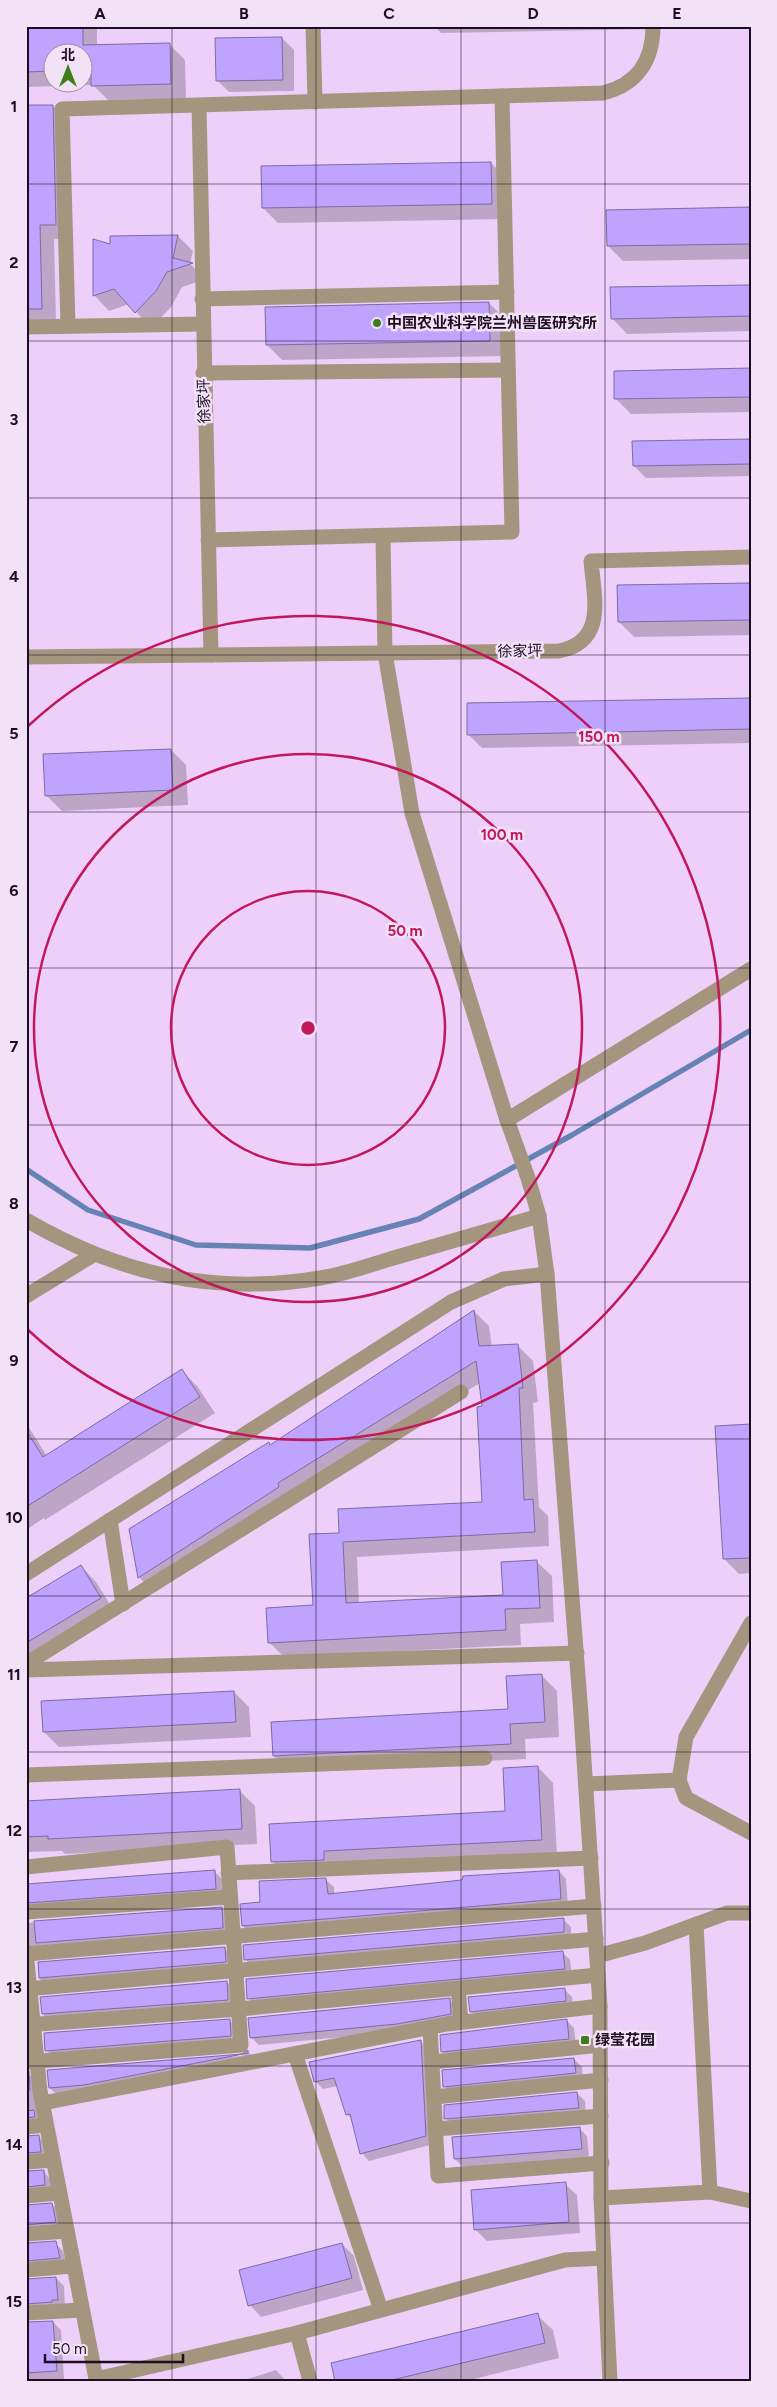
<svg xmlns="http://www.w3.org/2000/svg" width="777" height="2407" viewBox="0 0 777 2407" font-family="Figtree,'Noto Sans SC',sans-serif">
	<rect width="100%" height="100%" fill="#eecffa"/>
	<g fill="#0003" fill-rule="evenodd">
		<path d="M 26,26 L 97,26 L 97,46 L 170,45 L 185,60 L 186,99 L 108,100 L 93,85 L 26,87 ZM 52,52 L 82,52 L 82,82 L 52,82 Z"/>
		<path d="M 434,26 L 653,26 L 653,29 L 441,33 Z"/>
		<path d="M 282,38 L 294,50 L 294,91 L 229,92 L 217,80 Z"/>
		<path d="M 53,106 L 67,121 L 70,239 L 54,239 L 56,323 L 26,323 L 26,107 Z"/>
		<path d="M 491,163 L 506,178 L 507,219 L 278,223 L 263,208 Z"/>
		<path d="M 751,208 L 751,259 L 623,261 L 608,246 Z"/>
		<path d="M 178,236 L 193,251 L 190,264 L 207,279 L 182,287 L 171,307 L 151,328 L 129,304 L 109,311 L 94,295 L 111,245 Z"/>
		<path d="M 751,286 L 751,331 L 627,334 L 612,318 Z"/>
		<path d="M 489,303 L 504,318 L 505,356 L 282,360 L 267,345 Z"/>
		<path d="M 751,369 L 751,412 L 631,414 L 616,399 Z"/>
		<path d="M 751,440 L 751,476 L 646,478 L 634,466 Z"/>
		<path d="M 751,584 L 751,635 L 634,637 L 619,622 Z"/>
		<path d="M 751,699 L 751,743 L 482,748 L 468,734 Z"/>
		<path d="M 171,750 L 186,765 L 188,805 L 62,811 L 46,795 Z"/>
		<path d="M 474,1311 L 489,1326 L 492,1347 L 518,1346 L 533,1361 L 538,1402 L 533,1403 L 539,1507 L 548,1516 L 549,1546 L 357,1557 L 359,1604 L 504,1596 L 536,1561 L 552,1576 L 554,1622 L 520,1624 L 521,1645 L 284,1657 L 269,1642 L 314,1606 L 340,1534 L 484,1503 L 484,1407 L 480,1383 L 293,1498 L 154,1593 L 140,1578 L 130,1530 L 269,1443 L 271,1445 Z"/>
		<path d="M 182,1371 L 197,1386 L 215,1413 L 45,1520 L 44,1518 L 26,1530 L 26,1423 L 47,1456 Z"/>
		<path d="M 751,1425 L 751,1573 L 739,1574 L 724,1559 Z"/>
		<path d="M 81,1566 L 96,1582 L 116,1614 L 26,1668 L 26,1600 Z"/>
		<path d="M 541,1675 L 557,1691 L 559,1737 L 525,1739 L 526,1759 L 289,1771 L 274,1756 L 509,1710 Z"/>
		<path d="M 234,1692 L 249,1707 L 251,1737 L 59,1747 L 44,1732 Z"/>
		<path d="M 538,1767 L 553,1783 L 557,1855 L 288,1877 L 272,1861 L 506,1812 Z"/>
		<path d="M 240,1791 L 255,1806 L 257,1844 L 65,1854 L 62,1851 L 26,1852 L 26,1799 L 30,1802 Z"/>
		<path d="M 559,1871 L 566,1879 L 568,1907 L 251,1934 L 243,1926 L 261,1903 L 326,1880 L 334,1887 L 334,1895 Z"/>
		<path d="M 215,1872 L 223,1880 L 224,1896 L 26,1916 L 26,1885 Z"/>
		<path d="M 221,1908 L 230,1916 L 231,1936 L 26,1956 L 26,1923 Z"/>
		<path d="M 563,1919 L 571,1927 L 571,1940 L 253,1968 L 246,1960 L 245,1946 Z"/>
		<path d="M 224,1948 L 232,1956 L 233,1969 L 47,1986 L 39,1978 L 38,1964 Z"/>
		<path d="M 563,1953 L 570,1960 L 572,1976 L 256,2006 L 248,1998 Z"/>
		<path d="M 227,1982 L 234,1990 L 236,2008 L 51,2022 L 43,2014 Z"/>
		<path d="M 564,1989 L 572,1997 L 573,2008 L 478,2019 L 471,2011 Z"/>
		<path d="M 449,2000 L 457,2008 L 458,2022 L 405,2031 L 259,2045 L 251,2037 Z"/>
		<path d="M 229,2020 L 237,2028 L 238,2044 L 54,2058 L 47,2050 Z"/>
		<path d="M 567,2021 L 574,2028 L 576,2046 L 450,2059 L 442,2051 Z"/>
		<path d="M 26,2037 L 33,2044 L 26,2067 Z"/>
		<path d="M 421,2042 L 429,2049 L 434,2144 L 369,2161 L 362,2153 L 352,2119 L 347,2114 L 338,2086 L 323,2089 L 315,2081 Z"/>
		<path d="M 248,2052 L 256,2059 L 58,2096 L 50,2088 L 49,2071 L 242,2056 Z"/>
		<path d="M 574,2059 L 582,2067 L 583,2080 L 452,2094 L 444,2086 Z"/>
		<path d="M 26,2072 L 36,2081 L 43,2124 L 26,2133 Z"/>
		<path d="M 577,2093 L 585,2101 L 586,2116 L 453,2126 L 446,2118 Z"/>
		<path d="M 579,2128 L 587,2136 L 589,2157 L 463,2167 L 455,2159 Z"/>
		<path d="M 38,2136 L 47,2145 L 48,2159 L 26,2168 L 26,2137 Z"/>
		<path d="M 43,2171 L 51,2180 L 52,2193 L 26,2202 L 26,2172 Z"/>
		<path d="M 565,2184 L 577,2195 L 580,2233 L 487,2241 L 475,2229 Z"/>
		<path d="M 52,2204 L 60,2213 L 63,2230 L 26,2237 L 26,2207 Z"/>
		<path d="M 55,2243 L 63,2251 L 67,2265 L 26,2273 L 26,2245 Z"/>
		<path d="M 342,2244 L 354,2256 L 363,2290 L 261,2317 L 250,2305 Z"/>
		<path d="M 56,2278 L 64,2286 L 65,2308 L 26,2319 L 26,2280 Z"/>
		<path d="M 537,2315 L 553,2330 L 559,2358 L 466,2381 L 336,2381 Z"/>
		<path d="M 53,2322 L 61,2330 L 64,2379 L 26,2381 L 26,2324 Z"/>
		<path d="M 276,2370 L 286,2381 L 241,2381 Z"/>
	</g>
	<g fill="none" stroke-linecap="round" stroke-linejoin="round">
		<path stroke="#6783b5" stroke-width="5.5" d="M 26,1169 L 88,1210 L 196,1245 L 310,1248 L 419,1219 L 572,1135 L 751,1030"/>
	</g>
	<g fill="#bea3ff" stroke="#7b6ca2">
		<path d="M 26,26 L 83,26 L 83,45 L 170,43 L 171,84 L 91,86 L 91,71 L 82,71 L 82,52 L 52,52 L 52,71 L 26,72 Z"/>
		<path d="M 282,37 L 283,80 L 216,81 L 215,38 Z"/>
		<path d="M 26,105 L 53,105 L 56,225 L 40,225 L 42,309 L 26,309 Z"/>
		<path d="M 491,162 L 492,204 L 262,208 L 261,166 Z"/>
		<path d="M 751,207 L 751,244 L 607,246 L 606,210 Z"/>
		<path d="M 178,235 L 173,258 L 193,263 L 167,272 L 156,291 L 135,313 L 114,289 L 93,296 L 93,239 L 110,244 L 110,236 Z"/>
		<path d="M 751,285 L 751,316 L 611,319 L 610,287 Z"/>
		<path d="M 489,302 L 490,341 L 266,345 L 265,307 Z"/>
		<path d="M 751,368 L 751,397 L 614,399 L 614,371 Z"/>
		<path d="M 751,439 L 751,464 L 633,466 L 632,441 Z"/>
		<path d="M 751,583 L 751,620 L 618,622 L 617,585 Z"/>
		<path d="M 751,698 L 751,729 L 467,735 L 467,703 Z"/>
		<path d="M 171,749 L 173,790 L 45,796 L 43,754 Z"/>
		<path d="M 474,1310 L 479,1346 L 518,1344 L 523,1388 L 519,1388 L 524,1500 L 533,1499 L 535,1532 L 343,1542 L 346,1603 L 503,1595 L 501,1562 L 537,1560 L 540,1608 L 505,1609 L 506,1630 L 268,1643 L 266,1608 L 313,1605 L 309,1534 L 339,1533 L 338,1509 L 482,1502 L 477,1407 L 482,1406 L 476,1361 L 278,1483 L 279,1487 L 138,1578 L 129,1529 L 269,1442 L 270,1445 Z"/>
		<path d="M 182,1369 L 200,1397 L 26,1507 L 26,1430 L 43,1457 Z"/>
		<path d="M 751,1424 L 751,1558 L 723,1559 L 715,1426 Z"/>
		<path d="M 81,1565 L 101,1598 L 26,1643 L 26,1598 Z"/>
		<path d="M 542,1674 L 545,1722 L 510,1724 L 511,1744 L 273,1756 L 271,1722 L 508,1709 L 506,1676 Z"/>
		<path d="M 234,1691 L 236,1722 L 43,1732 L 41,1701 Z"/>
		<path d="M 538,1766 L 542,1840 L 324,1851 L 324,1860 L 271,1862 L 269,1824 L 505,1811 L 503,1768 Z"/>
		<path d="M 240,1789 L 242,1829 L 48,1839 L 48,1836 L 26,1837 L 26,1801 Z"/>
		<path d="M 215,1870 L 216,1889 L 27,1903 L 26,1884 Z"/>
		<path d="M 559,1870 L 561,1899 L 242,1926 L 240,1904 L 260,1902 L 259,1881 L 326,1878 L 328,1894 L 462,1880 L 463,1876 Z"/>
		<path d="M 222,1907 L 223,1928 L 36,1943 L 34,1921 Z"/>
		<path d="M 564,1918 L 564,1932 L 244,1960 L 243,1945 Z"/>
		<path d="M 225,1947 L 226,1962 L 39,1978 L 38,1962 Z"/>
		<path d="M 563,1951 L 565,1969 L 247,1999 L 246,1979 Z"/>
		<path d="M 227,1981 L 228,2000 L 42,2014 L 40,1997 Z"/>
		<path d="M 565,1988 L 566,2001 L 470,2012 L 468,1997 Z"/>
		<path d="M 450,1998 L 451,2014 L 397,2024 L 250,2038 L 248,2018 Z"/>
		<path d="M 230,2019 L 231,2036 L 45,2051 L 44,2033 Z"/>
		<path d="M 567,2019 L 569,2039 L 441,2052 L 440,2035 Z"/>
		<path d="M 421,2040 L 426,2136 L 360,2154 L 350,2114 L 346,2115 L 334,2078 L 314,2082 L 309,2062 Z"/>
		<path d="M 248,2050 L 248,2053 L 84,2085 L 49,2088 L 47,2070 L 242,2054 Z"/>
		<path d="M 574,2058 L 576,2073 L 443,2087 L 442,2070 Z"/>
		<path d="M 26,2071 L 29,2071 L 30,2090 L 26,2090 Z"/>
		<path d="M 577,2092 L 579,2108 L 444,2119 L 444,2105 Z"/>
		<path d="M 34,2110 L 35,2117 L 26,2118 L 26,2111 Z"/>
		<path d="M 580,2127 L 582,2149 L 454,2159 L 452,2137 Z"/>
		<path d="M 39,2135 L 41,2152 L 26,2153 L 26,2136 Z"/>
		<path d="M 44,2170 L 45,2185 L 26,2187 L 26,2171 Z"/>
		<path d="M 566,2182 L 569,2222 L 474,2230 L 471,2190 Z"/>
		<path d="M 52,2203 L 56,2222 L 26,2225 L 26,2205 Z"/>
		<path d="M 56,2241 L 60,2258 L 26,2261 L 26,2243 Z"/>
		<path d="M 342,2243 L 352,2278 L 248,2306 L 239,2270 Z"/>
		<path d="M 56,2277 L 58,2300 L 52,2300 L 52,2302 L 26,2304 L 26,2279 Z"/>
		<path d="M 538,2313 L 545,2343 L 388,2381 L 335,2381 L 331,2363 Z"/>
		<path d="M 53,2321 L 57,2371 L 26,2373 L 26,2322 Z"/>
	</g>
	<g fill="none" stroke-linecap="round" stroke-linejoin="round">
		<g stroke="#a5957e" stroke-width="15">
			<path d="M 313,26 L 315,102"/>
			<path d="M 199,106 L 211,655"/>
			<path d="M 202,299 L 507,292"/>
			<path d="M 68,326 L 62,109 L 603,93 C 637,85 653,60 653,26"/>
			<path d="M 26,327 L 202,324"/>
			<path d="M 203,373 L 508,370"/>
			<path d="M 383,536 L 385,653 L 412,813 L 507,1120 L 528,1178 L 539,1216 L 547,1274 L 581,1714 L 600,2006 L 601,2198 L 610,2381"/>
			<path d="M 208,540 L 512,532 L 502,96"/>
			<path d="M 26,657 L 559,651 C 607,641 594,598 591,561 L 751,557"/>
			<path d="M 507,1120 L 751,969"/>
			<path d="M 26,1220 C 119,1274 214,1296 320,1278 C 347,1274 372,1264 397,1257 C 444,1243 492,1230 539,1216"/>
			<path d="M 26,1296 L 93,1255"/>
			<path d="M 110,1520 L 123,1604"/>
			<path d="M 26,1574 L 451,1302 L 504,1279 L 547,1274"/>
			<path d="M 751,1623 L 686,1737 L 679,1780 L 686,1798 L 751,1833"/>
			<path d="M 26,1664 L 461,1392"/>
			<path d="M 26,1670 L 577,1653"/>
			<path d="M 26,1775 L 485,1758"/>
			<path d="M 586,1784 L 679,1780"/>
			<path d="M 26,1867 L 227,1847 L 241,2045 L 26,2062"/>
			<path d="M 228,1873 L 591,1858"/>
			<path d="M 26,1912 L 229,1897"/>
			<path d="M 696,1924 L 710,2192"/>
			<path d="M 26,1952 L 40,2091 L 96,2379 L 297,2333 L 565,2260 L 604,2258"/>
			<path d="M 26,1954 L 594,1906"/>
			<path d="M 597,1956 L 645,1943 L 727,1913 L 751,1913"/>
			<path d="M 458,1988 L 461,2022"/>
			<path d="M 26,1989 L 596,1939"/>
			<path d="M 26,2025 L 239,2009 L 598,1975"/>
			<path d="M 430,2027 L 438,2176 L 602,2163"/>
			<path d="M 295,2054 L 381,2310"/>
			<path d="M 432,2062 L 601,2045"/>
			<path d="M 434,2097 L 601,2080"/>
			<path d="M 43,2103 L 447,2024 L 600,2006"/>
			<path d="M 26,2127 L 46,2125"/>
			<path d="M 435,2129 L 601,2116"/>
			<path d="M 26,2162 L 53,2160"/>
			<path d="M 26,2196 L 59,2193"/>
			<path d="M 601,2198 L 710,2192 L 751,2201"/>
			<path d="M 26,2234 L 67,2231"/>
			<path d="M 26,2270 L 73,2266"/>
			<path d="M 26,2313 L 82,2310"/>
			<path d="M 297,2333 L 310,2381"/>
		</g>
	</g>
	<path fill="none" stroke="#1c0e21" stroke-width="1" stroke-opacity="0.55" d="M 172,26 L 172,2381M 316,26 L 316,2381M 461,26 L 461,2381M 605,26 L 605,2381M 26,184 L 751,184M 26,341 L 751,341M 26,498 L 751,498M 26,655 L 751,655M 26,812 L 751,812M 26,968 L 751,968M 26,1125 L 751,1125M 26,1282 L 751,1282M 26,1439 L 751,1439M 26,1596 L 751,1596M 26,1752 L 751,1752M 26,1909 L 751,1909M 26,2066 L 751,2066M 26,2223 L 751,2223"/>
	<g fill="none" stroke="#c2185b" stroke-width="2.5">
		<circle cx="308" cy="1028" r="137"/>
		<circle cx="308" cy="1028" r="274"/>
		<path d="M27 727A412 412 0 1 1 27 1329"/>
	</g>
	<g fill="#3f7d1b" stroke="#f2e2f8" stroke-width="2">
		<circle cx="377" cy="323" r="5"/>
		<rect x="580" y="2035" width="10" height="10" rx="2.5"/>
	</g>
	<g text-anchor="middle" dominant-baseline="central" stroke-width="5" stroke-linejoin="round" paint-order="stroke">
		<g font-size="15" font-weight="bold" fill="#1c0e21" stroke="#f2e2f8" text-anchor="start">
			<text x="387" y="323">中国农业科学院兰州兽医研究所</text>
			<text x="595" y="2040">绿莹花园</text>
		</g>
		<g font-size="15" fill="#1c0e21" stroke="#f2e2f8">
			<text transform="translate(204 401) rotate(-91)">徐家坪</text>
			<text transform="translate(520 651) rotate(-1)">徐家坪</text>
		</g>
	</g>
	<circle cx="308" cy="1028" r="8" fill="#c2185b" stroke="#f2e2f8" stroke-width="2.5"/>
	<g font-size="15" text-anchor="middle" font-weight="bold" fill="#c2185b" stroke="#f2e2f8" stroke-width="5" stroke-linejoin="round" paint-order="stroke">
		<text x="599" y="742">150 m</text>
		<text x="502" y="840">100 m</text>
		<text x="405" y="936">50 m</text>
	</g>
	<rect width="777" height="2407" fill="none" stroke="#f2e2f8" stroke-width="55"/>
	<g transform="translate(68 68)"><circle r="24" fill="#f2e2f8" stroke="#9c8da2"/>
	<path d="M0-4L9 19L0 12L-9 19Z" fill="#3f7d1b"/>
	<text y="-8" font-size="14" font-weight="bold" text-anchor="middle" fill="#1c0e21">北</text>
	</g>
	<path d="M45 2354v8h138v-8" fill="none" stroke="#1c0e21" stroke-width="2.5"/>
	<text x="52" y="2354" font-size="15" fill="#1c0e21" stroke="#f2e2f8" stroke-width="4" paint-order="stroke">50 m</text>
	<rect x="28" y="28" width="722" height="2352" fill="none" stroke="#1c0e21" stroke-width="2"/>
	<g font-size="16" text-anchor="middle" font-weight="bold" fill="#1c0e21">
		<text x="100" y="19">A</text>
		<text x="244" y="19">B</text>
		<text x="389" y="19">C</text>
		<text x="533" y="19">D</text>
		<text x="677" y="19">E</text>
		<text x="14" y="112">1</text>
		<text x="14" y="268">2</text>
		<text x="14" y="425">3</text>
		<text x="14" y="582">4</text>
		<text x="14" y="739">5</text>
		<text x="14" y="896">6</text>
		<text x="14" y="1052">7</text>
		<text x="14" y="1209">8</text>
		<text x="14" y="1366">9</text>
		<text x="14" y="1523">10</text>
		<text x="14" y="1680">11</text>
		<text x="14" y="1836">12</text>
		<text x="14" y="1993">13</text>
		<text x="14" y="2150">14</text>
		<text x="14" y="2307">15</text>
	</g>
</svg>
